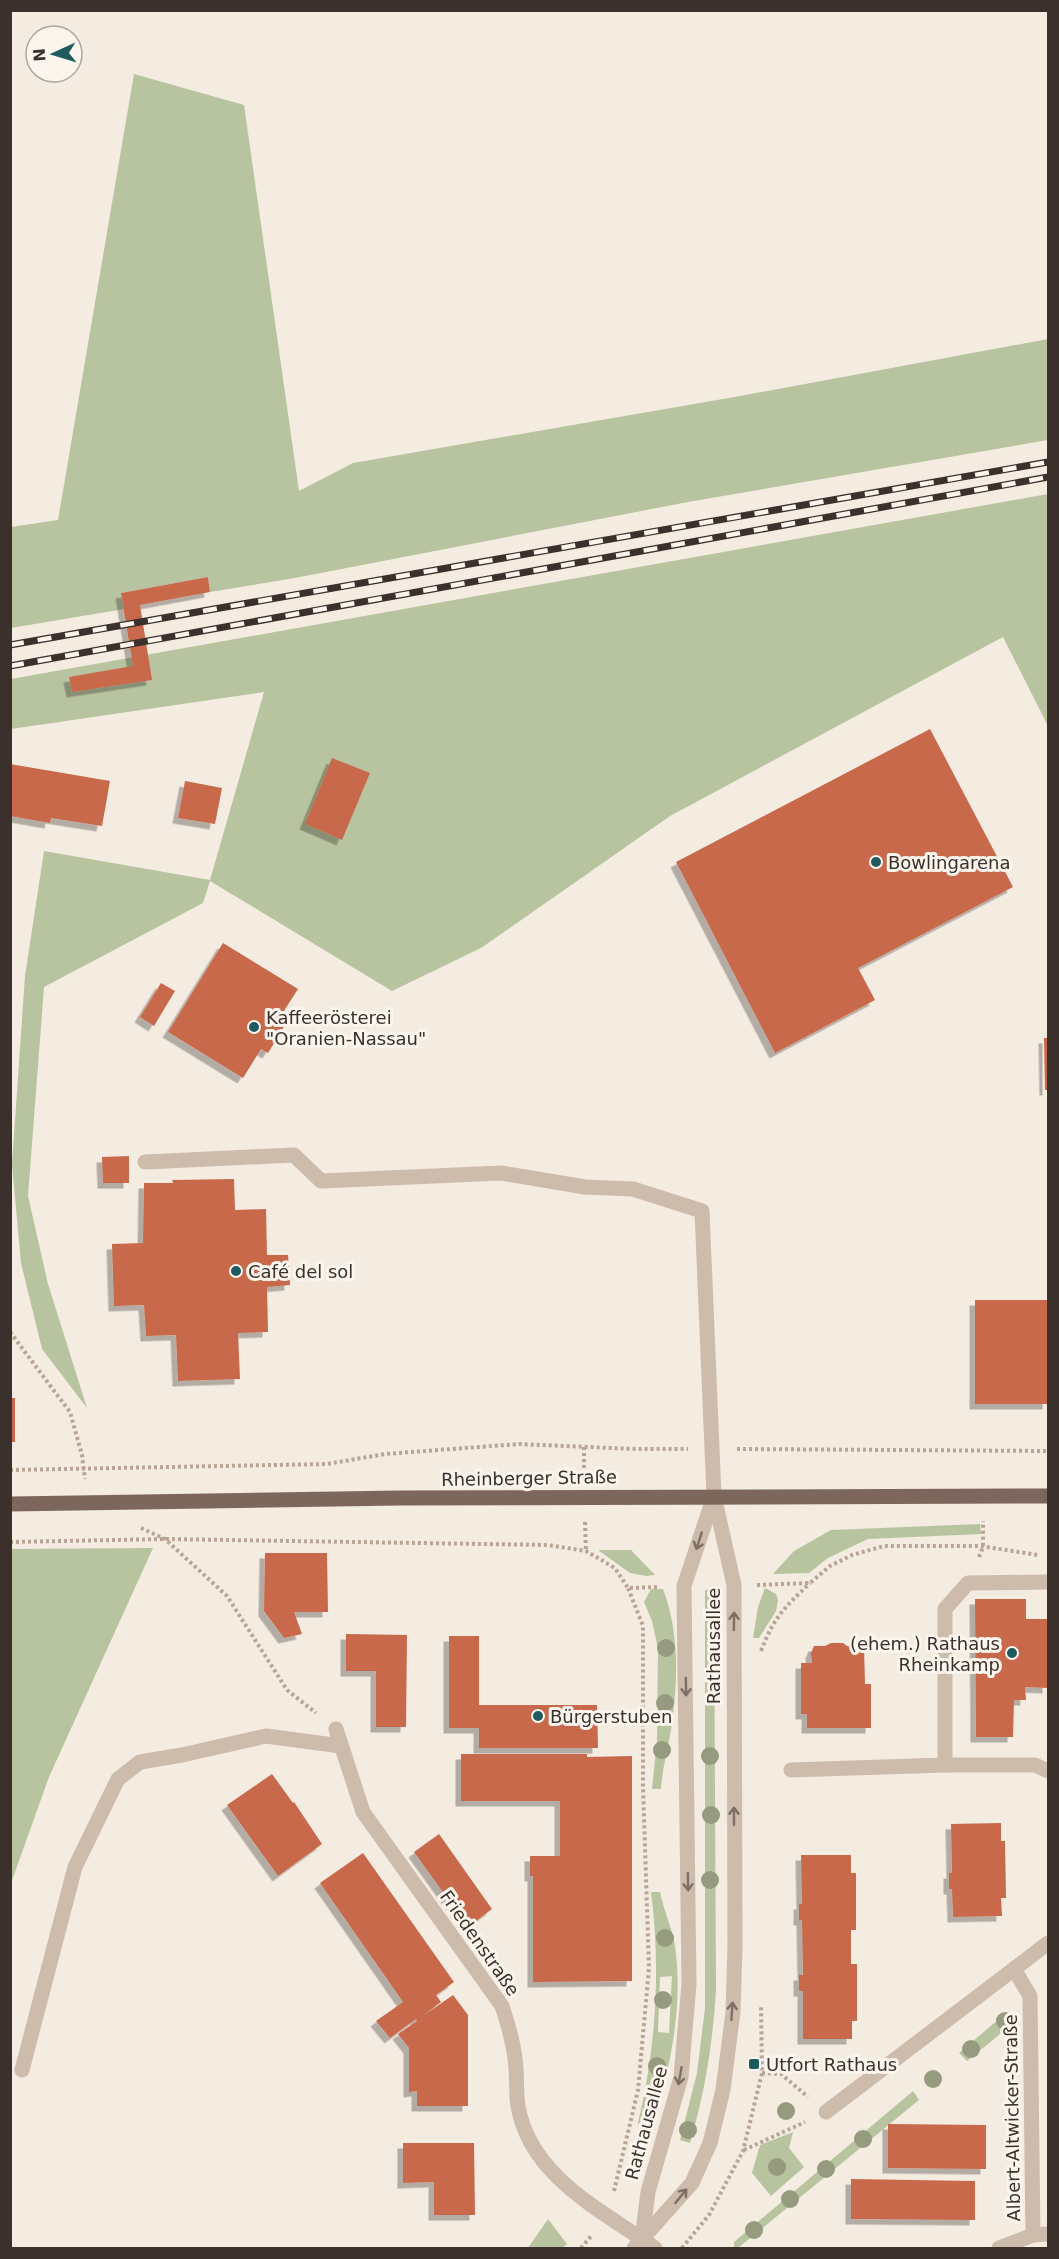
<svg xmlns="http://www.w3.org/2000/svg" width="1059" height="2259" viewBox="0 0 1059 2259" font-family="'DejaVu Sans',sans-serif">
	<defs>
		<filter id="shadow"><feDropShadow dx="-5.5" dy="5.5" stdDeviation="0" flood-color="#0004"/></filter>
	</defs>
	<rect width="100%" height="100%" fill="#f4ebe1"/>
	<g fill="#b8c4a0" fill-rule="evenodd">
		<path d="M 134,74 L 244,105 L 299,491 L 353,463 L 740,396 L 1048,339 L 1048,440 L 688,502 L 295,578 L 210,592 L 208,577 L 121,593 L 124,609 L 11,628 L 11,527 L 58,520 Z"/>
		<path d="M 1048,494 L 1048,726 L 1003,637 L 670,816 L 481,948 L 392,991 L 210,881 L 203,903 L 44,987 L 28,1196 L 48,1284 L 87,1408 L 42,1349 L 21,1263 L 12,1164 L 25,976 L 44,851 L 210,880 L 264,692 L 11,729 L 11,679 Z"/>
		<path d="M 980,1524 L 981,1534 L 868,1539 L 828,1558 L 809,1573 L 773,1574 L 794,1551 L 831,1530 Z"/>
		<path d="M 153,1548 L 49,1777 L 11,1883 L 11,1549 Z"/>
		<path d="M 598,1550 L 631,1550 L 655,1575 L 646,1576 L 630,1573 Z"/>
		<path d="M 765,1588 L 776,1594 L 778,1600 L 776,1611 L 759,1638 L 753,1638 L 758,1607 Z"/>
		<path d="M 651,1589 L 663,1589 C 680,1634 678,1683 671,1730 C 668,1749 662,1769 661,1789 L 652,1789 L 657,1740 L 658,1649 L 652,1621 L 644,1602 Z"/>
		<path d="M 714,1589 L 716,1989 C 713,2042 705,2092 690,2143 L 680,2140 L 697,2073 L 705,2008 L 705,1590 Z"/>
		<path d="M 651,1892 L 660,1892 C 664,1911 672,1928 675,1946 C 684,2008 669,2071 652,2130 L 640,2126 L 638,2123 C 656,2048 661,1969 651,1892 ZM 672,1976 L 669,2033 L 658,2032 L 660,1977 Z"/>
		<path d="M 1006,2013 L 1010,2026 L 967,2061 L 959,2053 Z"/>
		<path d="M 913,2091 L 919,2100 L 738,2248 L 734,2248 L 734,2242 Z"/>
		<path d="M 793,2132 L 789,2148 L 804,2167 L 771,2196 L 752,2173 L 760,2145 Z"/>
		<path d="M 548,2219 L 567,2244 L 562,2248 L 528,2248 Z"/>
	</g>
	<g fill="#c8694b" filter="url(#shadow)">
		<path d="M 208,577 L 210,592 L 140,605 L 152,680 L 72,692 L 69,677 L 133,666 L 121,593 Z"/>
		<path d="M 930,729 L 1013,887 L 858,968 L 875,1000 L 775,1053 L 676,862 Z"/>
		<path d="M 332,758 L 370,773 L 342,840 L 305,824 Z"/>
		<path d="M 10,764 L 110,781 L 102,826 L 51,818 L 50,823 L 10,816 Z"/>
		<path d="M 185,781 L 222,788 L 215,824 L 178,818 Z"/>
		<path d="M 223,943 L 298,989 L 280,1017 L 287,1022 L 268,1053 L 261,1049 L 243,1078 L 168,1032 Z"/>
		<path d="M 161,983 L 175,991 L 154,1026 L 140,1017 Z"/>
		<path d="M 1044,1038 L 1048,1038 L 1048,1090 L 1045,1090 Z"/>
		<path d="M 129,1156 L 129,1183 L 103,1183 L 102,1157 Z"/>
		<path d="M 234,1179 L 235,1210 L 266,1209 L 267,1255 L 288,1255 L 290,1285 L 267,1287 L 268,1332 L 238,1333 L 240,1379 L 178,1381 L 176,1335 L 146,1336 L 144,1305 L 114,1306 L 112,1244 L 143,1243 L 144,1183 L 173,1183 L 172,1180 Z"/>
		<rect x="975" y="1300" width="73" height="104"/>
		<rect x="10" y="1398" width="5" height="44"/>
		<path d="M 265,1553 L 327,1553 L 328,1612 L 294,1612 L 302,1634 L 284,1638 L 264,1611 Z"/>
		<path d="M 975,1599 L 1026,1599 L 1026,1619 L 1048,1619 L 1048,1688 L 1025,1687 L 1026,1700 L 1014,1700 L 1013,1737 L 976,1737 Z"/>
		<path d="M 346,1634 L 407,1635 L 406,1727 L 376,1727 L 376,1671 L 346,1671 Z"/>
		<path d="M 449,1636 L 479,1636 L 479,1705 L 597,1705 L 598,1748 L 479,1748 L 479,1728 L 449,1728 Z"/>
		<path d="M 831,1643 L 843,1643 L 847,1646 L 864,1647 L 865,1684 L 871,1684 L 871,1728 L 807,1728 L 807,1714 L 801,1714 L 801,1663 L 812,1663 L 811,1653 L 814,1646 L 825,1646 Z"/>
		<path d="M 461,1754 L 587,1754 L 587,1757 L 632,1756 L 632,1981 L 533,1982 L 533,1876 L 530,1876 L 530,1856 L 560,1856 L 560,1801 L 461,1801 Z"/>
		<path d="M 272,1774 L 293,1803 L 294,1802 L 322,1844 L 278,1876 L 227,1805 Z"/>
		<path d="M 1001,1823 L 1001,1841 L 1005,1841 L 1006,1898 L 1001,1898 L 1002,1916 L 953,1917 L 952,1889 L 949,1889 L 949,1873 L 952,1873 L 951,1824 Z"/>
		<path d="M 439,1834 L 492,1909 L 468,1927 L 414,1852 Z"/>
		<path d="M 363,1853 L 454,1982 L 436,1995 L 441,2002 L 420,2018 L 453,1995 L 468,2015 L 468,2106 L 417,2106 L 417,2091 L 409,2092 L 409,2048 L 398,2034 L 417,2021 L 416,2019 L 390,2038 L 376,2021 L 403,2002 L 320,1883 Z"/>
		<path d="M 801,1855 L 851,1855 L 851,1873 L 856,1873 L 856,1930 L 851,1930 L 851,1964 L 857,1964 L 857,2021 L 852,2021 L 852,2039 L 803,2039 L 803,1991 L 799,1991 L 799,1975 L 803,1975 L 802,1920 L 799,1920 L 799,1904 L 802,1904 Z"/>
		<path d="M 888,2124 L 986,2125 L 986,2169 L 888,2168 Z"/>
		<path d="M 403,2143 L 474,2143 L 475,2215 L 434,2215 L 434,2182 L 403,2183 Z"/>
		<path d="M 851,2179 L 975,2181 L 975,2220 L 851,2219 Z"/>
	</g>
	<g fill="none" stroke-linecap="round" stroke-linejoin="round">
		<g stroke="#b9a596" stroke-width="4" stroke-dasharray="3 3" stroke-linecap="butt">
			<path d="M 10,1332 L 70,1412 L 82,1455 L 85,1479"/>
			<path d="M 584,1447 L 584,1472"/>
			<path d="M 737,1449 L 1048,1451"/>
			<path d="M 10,1470 L 327,1464 L 385,1454 L 519,1444 L 634,1449 L 688,1449"/>
			<path d="M 585,1522 L 586,1551"/>
			<path d="M 141,1528 L 165,1539 L 227,1596 L 287,1690 L 316,1713"/>
			<path d="M 10,1542 L 165,1539 L 548,1545 L 586,1551 L 615,1568 L 628,1588 L 660,1587"/>
			<path d="M 979,1557 L 983,1547 L 983,1521"/>
			<path d="M 757,1585 L 810,1583 L 830,1566 L 852,1555 L 884,1546 L 980,1546 L 1038,1555"/>
			<path d="M 761,1651 C 774,1617 784,1608 810,1583"/>
			<path d="M 762,2073 L 781,2074 L 808,2097"/>
			<path d="M 744,2150 L 805,2122"/>
			<path d="M 614,2191 L 638,2090 L 649,1968 L 643,1787 L 643,1626 L 628,1588"/>
			<path d="M 581,2248 L 592,2235"/>
			<path d="M 682,2248 L 709,2215 L 743,2151 L 762,2073 L 761,2006"/>
		</g>
		<g stroke="#cdbbac" stroke-width="15">
			<path d="M 145,1162 L 294,1155 L 321,1181 L 501,1173 L 585,1187 L 633,1189 L 702,1211 L 714,1496 L 734,1585 L 735,1947 L 733,2012 L 723,2090 L 710,2143 L 692,2183 L 634,2248"/>
			<path d="M 336,1729 L 363,1812 L 502,2006 C 509,2027 515,2047 516,2069 C 517,2081 516,2094 518,2106 C 530,2177 603,2211 655,2248"/>
			<path d="M 945,1765 L 945,1609 L 968,1583 L 1048,1582"/>
			<path d="M 791,1770 L 945,1765 L 1035,1765 L 1048,1771"/>
			<path d="M 22,2070 L 75,1867 L 118,1779 L 140,1762 L 182,1755 L 266,1736 L 341,1746"/>
			<path d="M 826,2112 L 1014,1969"/>
			<path d="M 1033,2235 L 1030,1996 L 1014,1969 L 1048,1943"/>
			<path d="M 642,2239 L 648,2192 L 681,2077 L 689,1984 L 684,1586 L 714,1496"/>
			<path d="M 999,2248 L 1033,2235 L 1048,2234"/>
		</g>
		<path stroke="#7d675c" stroke-width="15" d="M 10,1504 L 400,1498 L 1048,1496"/>
		<g stroke="#3b302b" stroke-width="7">
			<g id="rail">
				<path d="M 10,645 L 1048,462"/>
				<path d="M 10,666 L 1048,477"/>
			</g>
		</g>
		<use href="#rail" stroke="#fbf5ee" stroke-width="4.5" stroke-dasharray="14" stroke-linecap="butt"/>
	</g>
	<g fill="#969b7f">
		<circle cx="666" cy="1648" r="9"/>
		<circle cx="665" cy="1703" r="9"/>
		<circle cx="662" cy="1750" r="9"/>
		<circle cx="710" cy="1756" r="9"/>
		<circle cx="711" cy="1815" r="9"/>
		<circle cx="710" cy="1880" r="9"/>
		<circle cx="665" cy="1938" r="9"/>
		<circle cx="663" cy="2000" r="9"/>
		<circle cx="1005" cy="2021" r="9"/>
		<circle cx="971" cy="2049" r="9"/>
		<circle cx="657" cy="2066" r="9"/>
		<circle cx="933" cy="2079" r="9"/>
		<circle cx="786" cy="2111" r="9"/>
		<circle cx="688" cy="2130" r="9"/>
		<circle cx="863" cy="2139" r="9"/>
		<circle cx="777" cy="2167" r="9"/>
		<circle cx="826" cy="2169" r="9"/>
		<circle cx="790" cy="2199" r="9"/>
		<circle cx="754" cy="2230" r="9"/>
	</g>
	<defs><path id="oneway-shaft" d="M-6 0H5M1.5-3L5.5 0L1.5 3" fill="none" stroke-width="1.6" stroke-linecap="round" stroke-linejoin="round" transform="scale(1.5)"/></defs>
	<g stroke="#7d6f65">
		<use href="#oneway-shaft" transform="translate(699 1541) rotate(108)"/>
		<use href="#oneway-shaft" transform="translate(734 1621) rotate(-89)"/>
		<use href="#oneway-shaft" transform="translate(686 1687) rotate(89)"/>
		<use href="#oneway-shaft" transform="translate(734 1816) rotate(-90)"/>
		<use href="#oneway-shaft" transform="translate(688 1882) rotate(89)"/>
		<use href="#oneway-shaft" transform="translate(732 2011) rotate(-86)"/>
		<use href="#oneway-shaft" transform="translate(680 2076) rotate(100)"/>
		<use href="#oneway-shaft" transform="translate(681 2196) rotate(-51)"/>
	</g>
	<g fill="#1f5a5e" stroke="#fbf5ee" stroke-width="2">
		<circle cx="876" cy="862" r="6"/>
		<circle cx="254" cy="1027" r="6"/>
		<circle cx="236" cy="1271" r="6"/>
		<circle cx="1012" cy="1653" r="6"/>
		<circle cx="538" cy="1716" r="6"/>
		<rect x="748" y="2058" width="12" height="12" rx="3"/>
	</g>
	<g text-anchor="middle" dominant-baseline="central" stroke-width="6" stroke-linejoin="round" paint-order="stroke">
		<g font-size="18" fill="#3b302b" stroke="#fbf5ee" text-anchor="start">
			<text x="888" y="862">Bowlingarena</text>
			<text x="266" y="1017">Kaffeerösterei<tspan x="266" dy="21">"Oranien-Nassau"</tspan></text>
			<text x="248" y="1271">Café del sol</text>
			<text x="1000" y="1643" text-anchor="end">(ehem.) Rathaus<tspan x="1000" dy="21">Rheinkamp</tspan></text>
			<text x="550" y="1716">Bürgerstuben</text>
			<text x="766" y="2064">Utfort Rathaus</text>
		</g>
		<g font-size="18" fill="#3b302b" stroke="#fbf5ee">
			<text transform="translate(529 1478) rotate(-1)">Rheinberger Straße</text>
			<text transform="translate(713 1646) rotate(-90)">Rathausallee</text>
			<text transform="translate(480 1943) rotate(55)">Friedenstraße</text>
			<text transform="translate(1012 2118) rotate(-91)">Albert-Altwicker-Straße</text>
			<text transform="translate(646 2123) rotate(-75)">Rathausallee</text>
		</g>
	</g>
	<rect width="1059" height="2259" fill="none" stroke="#3b302b" stroke-width="24"/>
	<g transform="translate(54 54) rotate(266)"><circle r="28" fill="#fbf5ee" stroke="#aea6a0" stroke-width="1.5"/>
	<path d="M0-4.5L10 22L0 15L-10 22Z" fill="#1f5a5e"/>
	<text y="-9" font-size="16" font-weight="bold" text-anchor="middle" fill="#3b302b">N</text>
	</g>
</svg>
